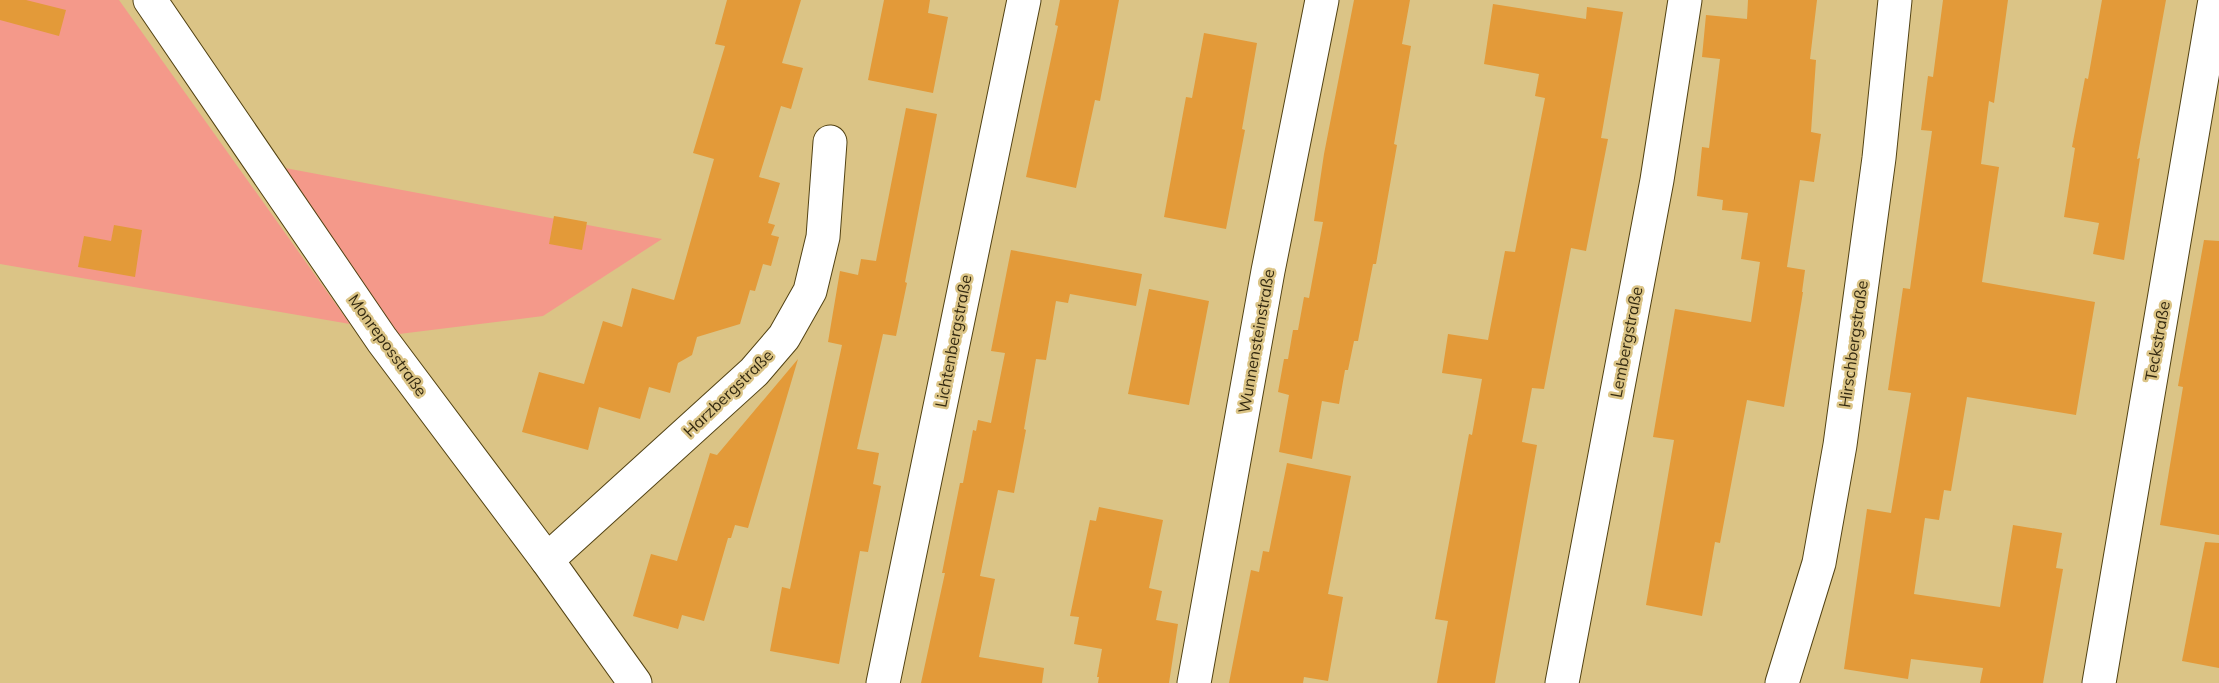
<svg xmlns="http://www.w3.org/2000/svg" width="2219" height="683" viewBox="0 0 2219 683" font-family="Mulish,sans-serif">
	<rect width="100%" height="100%" fill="#dbc486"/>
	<g fill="#f4998a">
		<path d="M 0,0 L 119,0 L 350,324 L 0,264 Z"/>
		<path d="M 285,168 L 662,239 L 543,316 L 391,335 Z"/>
	</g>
	<g fill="#e39a39">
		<path d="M 0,0 L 26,0 L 66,10 L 59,36 L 0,20 Z"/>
		<path d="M 727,0 L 801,0 L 782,63 L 803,68 L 791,109 L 781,106 L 759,177 L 780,183 L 768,223 L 775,225 L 771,235 L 779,237 L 771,266 L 763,264 L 755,291 L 750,290 L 740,324 L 697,337 L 692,355 L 678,363 L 670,393 L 649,387 L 640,419 L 599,407 L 588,450 L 522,432 L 539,372 L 584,384 L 603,321 L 622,327 L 632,288 L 674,300 L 714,159 L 693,153 L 725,46 L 715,44 Z"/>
		<path d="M 884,0 L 930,0 L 928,13 L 948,17 L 933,93 L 868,80 Z"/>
		<path d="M 1060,0 L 1119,0 L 1100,101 L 1095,100 L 1076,188 L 1026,177 L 1058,26 L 1055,25 Z"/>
		<path d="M 1354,0 L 1410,0 L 1402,44 L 1411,46 L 1394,144 L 1397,145 L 1376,264 L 1373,264 L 1358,341 L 1354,341 L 1348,370 L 1345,370 L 1339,404 L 1322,401 L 1312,459 L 1279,452 L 1289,395 L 1278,392 L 1284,359 L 1288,359 L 1293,330 L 1298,330 L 1304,297 L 1309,298 L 1323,222 L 1314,221 L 1324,154 Z"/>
		<path d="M 1748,0 L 1817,0 L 1810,59 L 1816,60 L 1811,132 L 1821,134 L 1814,182 L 1800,180 L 1787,267 L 1805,270 L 1802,292 L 1803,292 L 1784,407 L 1747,400 L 1720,543 L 1715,542 L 1702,616 L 1646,605 L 1674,440 L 1653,437 L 1675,309 L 1751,322 L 1760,262 L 1741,259 L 1748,213 L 1722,210 L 1723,200 L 1697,196 L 1702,147 L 1709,148 L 1720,59 L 1702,57 L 1706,15 L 1747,19 Z"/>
		<path d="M 1943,0 L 2008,0 L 1994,103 L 1989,101 L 1981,164 L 1999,167 L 1982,282 L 2095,302 L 2076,415 L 1967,397 L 1951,491 L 1944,490 L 1939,520 L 1925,518 L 1914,594 L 2000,607 L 2013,525 L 2062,533 L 2056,568 L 2063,569 L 2043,683 L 1980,683 L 1983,668 L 1911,659 L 1908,679 L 1844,669 L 1867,509 L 1891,513 L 1911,393 L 1888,390 L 1903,288 L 1910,289 L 1932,131 L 1921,130 L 1928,76 L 1933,77 Z"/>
		<path d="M 2102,0 L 2166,0 L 2137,159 L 2140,158 L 2124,260 L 2093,254 L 2099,223 L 2064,217 L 2075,148 L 2072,147 L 2085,78 L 2088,79 Z"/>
		<path d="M 1493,4 L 1586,19 L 1587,7 L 1623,12 L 1601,138 L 1608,139 L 1586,251 L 1571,248 L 1544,389 L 1532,388 L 1522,442 L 1537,445 L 1495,683 L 1437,683 L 1448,621 L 1435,619 L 1469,434 L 1472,435 L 1482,379 L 1442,373 L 1448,334 L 1488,340 L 1505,251 L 1515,252 L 1545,98 L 1535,96 L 1539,74 L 1484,64 Z"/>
		<path d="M 1204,33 L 1257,43 L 1242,129 L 1245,130 L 1226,229 L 1164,217 L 1186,97 L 1192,98 Z"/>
		<path d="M 906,108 L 937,114 L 905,282 L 907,283 L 896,336 L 883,334 L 857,449 L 879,453 L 873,484 L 881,486 L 868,552 L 860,551 L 839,664 L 770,651 L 782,587 L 790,589 L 842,345 L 828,342 L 840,271 L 858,275 L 861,259 L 876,261 Z"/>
		<path d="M 554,216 L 587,222 L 582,250 L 549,244 Z"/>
		<path d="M 114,225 L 142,230 L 135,277 L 78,267 L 84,236 L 111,241 Z"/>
		<path d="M 2204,240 L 2219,241 L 2219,535 L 2160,525 L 2183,387 L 2178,386 Z"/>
		<path d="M 1011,250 L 1142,274 L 1136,306 L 1070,294 L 1068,303 L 1056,301 L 1046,360 L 1036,359 L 1024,429 L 1026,430 L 1014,493 L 998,490 L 980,576 L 995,579 L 979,657 L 1044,668 L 1042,683 L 921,683 L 945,573 L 942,573 L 960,483 L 963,483 L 973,430 L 976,431 L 978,420 L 991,423 L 1005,353 L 991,351 Z"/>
		<path d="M 1149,289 L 1209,301 L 1189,405 L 1128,394 Z"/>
		<path d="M 798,359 L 748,528 L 735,525 L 731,538 L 728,538 L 704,621 L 682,615 L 678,629 L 633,616 L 651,554 L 677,561 L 710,453 L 717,455 Z"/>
		<path d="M 1287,463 L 1351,476 L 1328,594 L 1343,597 L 1328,681 L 1304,677 L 1303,683 L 1229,683 L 1251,570 L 1259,572 L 1263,551 L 1269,552 Z"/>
		<path d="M 1099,507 L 1163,520 L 1149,588 L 1162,591 L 1156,620 L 1178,624 L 1169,683 L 1098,683 L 1099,677 L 1097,677 L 1102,649 L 1074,644 L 1079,617 L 1070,616 L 1090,520 L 1096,521 Z"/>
		<path d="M 2205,542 L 2219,543 L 2219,668 L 2182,661 Z"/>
	</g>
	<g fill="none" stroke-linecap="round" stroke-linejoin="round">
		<g stroke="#524213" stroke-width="35">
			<g id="street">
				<path d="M 150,0 L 382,340 L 547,560 L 635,683"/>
				<path d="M 547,560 L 754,372 L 784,337 L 810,291 L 823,237 L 830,142"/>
				<path d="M 883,683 L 1024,0"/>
				<path d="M 1194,683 L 1268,271 L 1322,0"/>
				<path d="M 1562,683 L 1657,180 L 1685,0"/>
				<path d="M 1782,683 L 1819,563 L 1840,445 L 1879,158 L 1895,0"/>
				<path d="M 2099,683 L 2215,0"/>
			</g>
		</g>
		<use href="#street" stroke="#fff" stroke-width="33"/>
	</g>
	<g text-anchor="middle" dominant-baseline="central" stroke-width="5" stroke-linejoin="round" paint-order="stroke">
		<g font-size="16" fill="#332910" stroke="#dbc486">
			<text transform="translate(953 341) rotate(-79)">Lichtenbergstraße</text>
			<text transform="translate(1256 341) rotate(-80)">Wunnensteinstraße</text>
			<text transform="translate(2157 341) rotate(-80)">Teckstraße</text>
			<text transform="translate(1626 342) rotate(-79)">Lembergstraße</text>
			<text transform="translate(1853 344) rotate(-82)">Hirschbergstraße</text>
			<text transform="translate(388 345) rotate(54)">Monreposstraße</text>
			<text transform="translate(728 393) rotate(-44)">Harzbergstraße</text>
		</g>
	</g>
</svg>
